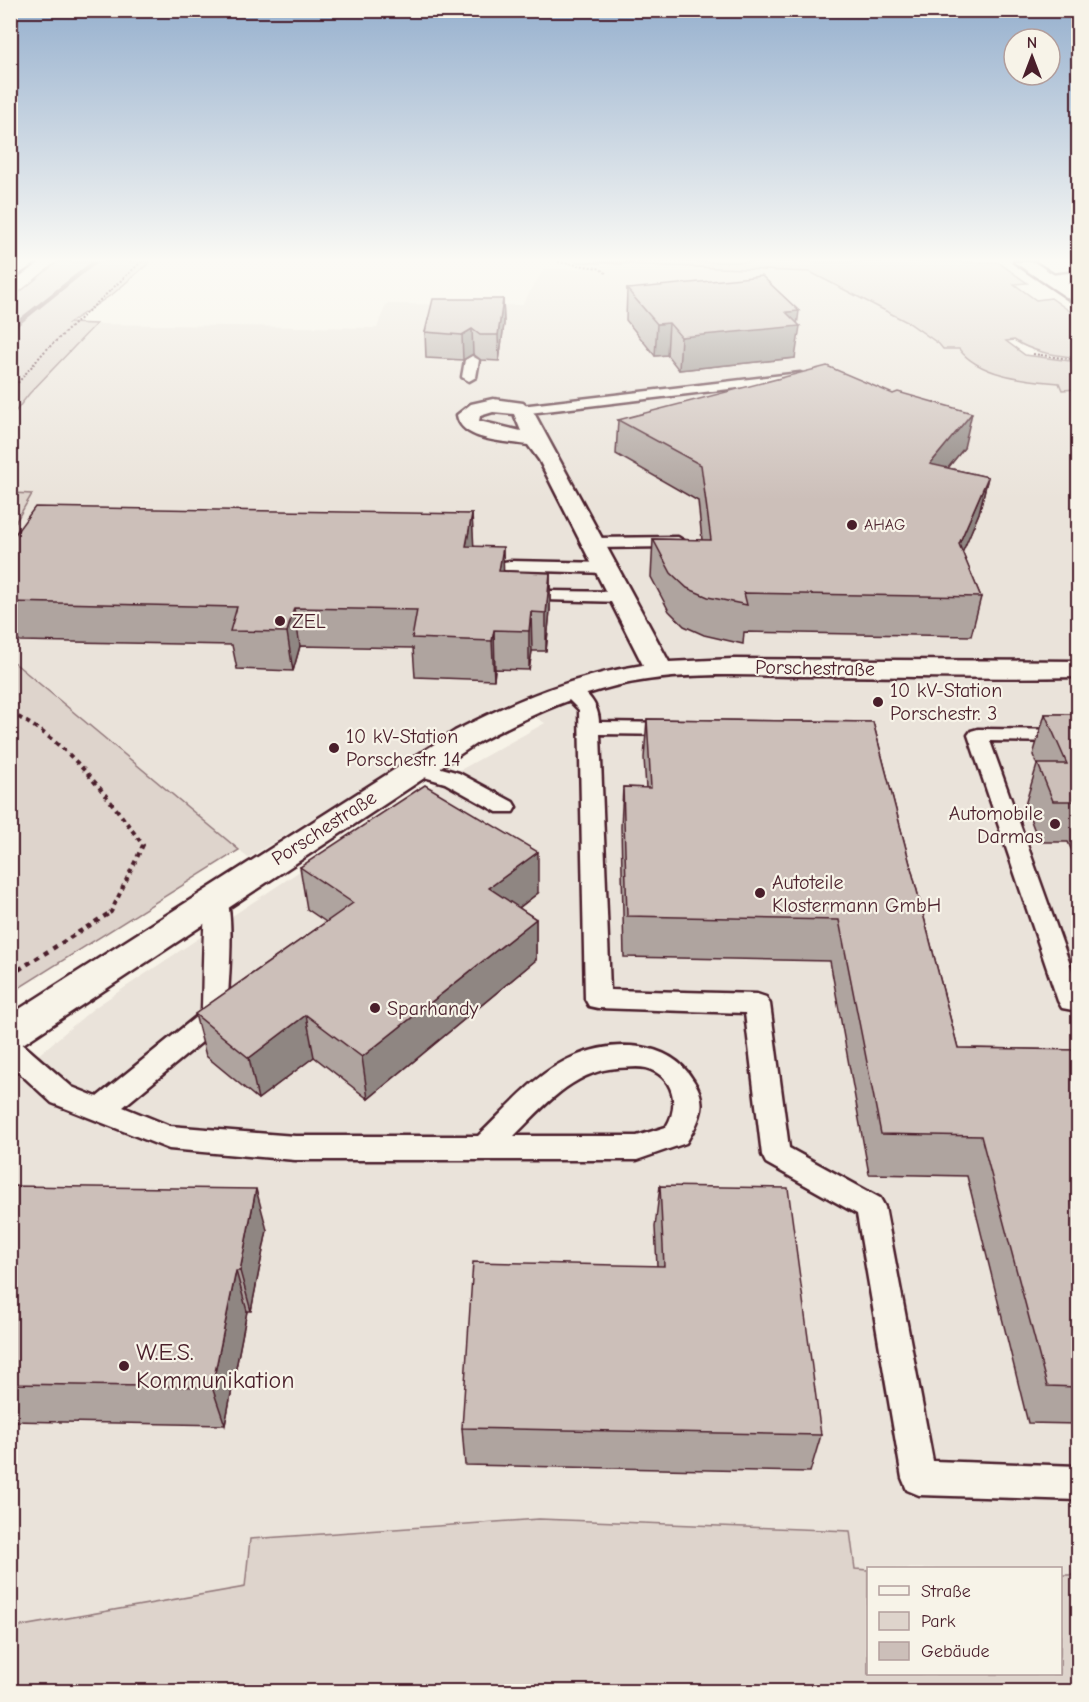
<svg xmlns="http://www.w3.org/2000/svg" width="1089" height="1702" viewBox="0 0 1089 1702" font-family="'Comic Neue',sans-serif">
	<rect width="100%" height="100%" fill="#f7f3e8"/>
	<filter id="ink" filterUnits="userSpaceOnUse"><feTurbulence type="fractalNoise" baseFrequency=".0167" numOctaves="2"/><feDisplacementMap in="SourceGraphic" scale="12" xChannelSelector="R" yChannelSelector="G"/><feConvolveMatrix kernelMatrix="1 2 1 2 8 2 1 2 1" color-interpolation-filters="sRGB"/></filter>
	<g filter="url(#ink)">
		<path fill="#eae3da" d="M 583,264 L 810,272 L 909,323 L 939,344 L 959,349 L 981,366 L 1015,377 L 1060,383 L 1063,390 L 1078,389 L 1078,1575 L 1061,1575 L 1060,1568 L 855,1569 L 849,1531 L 539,1519 L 251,1539 L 245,1587 L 11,1628 L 11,1078 L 94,1008 L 408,799 L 545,723 L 510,701 L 484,713 L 248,858 L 11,660 L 11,530 L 32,494 L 11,493 L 11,417 L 29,394 L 96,324 L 377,328 L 386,304 L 522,305 L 544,269 L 582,269 Z"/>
		<g fill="#ded4cc" stroke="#947a7c" stroke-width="1.5">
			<path d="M 57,262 L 150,262 L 114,293 L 69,323 L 96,324 L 29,394 L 11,417 L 11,299 Z"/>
			<path d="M 576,262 L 998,262 L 1027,283 L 1014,284 L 1036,300 L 1051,298 L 1078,317 L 1078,358 C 1055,355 1034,353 1014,340 L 1006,341 L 1025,355 L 1078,362 L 1078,389 L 1062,390 L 1059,383 C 1028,380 980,377 959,349 L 943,349 L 939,344 L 909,323 L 810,272 Z"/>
			<path d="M 11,493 L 32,494 L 11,530 L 10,493 Z"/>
			<path d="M 11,660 L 239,850 L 11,993 Z"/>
			<path d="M 539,1519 L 850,1531 L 855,1569 L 868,1570 L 868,1674 L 1060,1674 L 1061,1575 L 1078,1575 L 1078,1691 L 11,1691 L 11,1628 L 245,1587 L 250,1539 Z"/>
		</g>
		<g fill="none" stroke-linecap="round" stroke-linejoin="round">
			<path fill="#8e7275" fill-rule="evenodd" d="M 91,262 L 98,262 L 10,332 L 10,326 Z"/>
			<g stroke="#4a1f2b" stroke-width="5">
				<g id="service">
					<path d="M 23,262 L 37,262 L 10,280 L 10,271 Z"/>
					<path d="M 472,356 L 479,360 L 476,377 L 469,381 L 462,377 L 465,360 Z"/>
					<path d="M 800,373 L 807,377 L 805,380 L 521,414 L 514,410 L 521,406 Z"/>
					<path d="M 678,537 L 686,542 L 685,551 L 679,552 L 671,547 L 594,548 L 586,543 L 594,538 Z"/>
					<path d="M 510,561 L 608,563 L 617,568 L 608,573 L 504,570 L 501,566 L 504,562 Z"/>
					<path d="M 550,591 L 623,592 L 632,597 L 623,602 L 544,600 L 541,596 Z"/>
					<path d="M 570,685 C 587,689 599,706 599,722 L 676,723 L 683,725 L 686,729 L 683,733 L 676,735 L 600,734 L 610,990 L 757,994 L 766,997 L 770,1004 L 789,1148 L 880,1198 L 885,1207 L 933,1461 L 1078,1466 L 1078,1500 L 919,1495 L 907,1490 L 902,1478 L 857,1214 L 766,1163 L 762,1155 L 745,1013 L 598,1008 L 589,1006 L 585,999 L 579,710 L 560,691 Z"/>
					<path d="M 978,729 L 1078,730 L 1078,742 L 990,741 L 1078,987 L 1078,1011 L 1062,1008 L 1058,1001 L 968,735 L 971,731 Z"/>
					<path d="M 417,761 L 459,773 L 513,802 L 516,807 L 513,812 L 497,812 L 445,783 L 410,773 L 407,768 L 410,763 Z"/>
					<path d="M 216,889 L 224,891 C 235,910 229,974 228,998 L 236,1000 L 240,1007 L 236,1014 L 123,1107 L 170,1126 L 295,1136 L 478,1136 C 507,1109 535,1073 573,1057 C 612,1040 669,1039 693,1080 C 699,1089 703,1099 701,1110 C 699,1122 692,1133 686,1143 L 637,1160 L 295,1160 L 169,1149 L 52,1103 L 10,1064 L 10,1038 L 19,1041 L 72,1087 L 97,1097 L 202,1012 C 203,994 203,899 208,891 ZM 617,1068 C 626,1068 637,1066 646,1068 C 674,1076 680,1105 666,1127 L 637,1136 L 514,1136 C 543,1107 573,1071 617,1068 Z"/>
				</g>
			</g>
			<g stroke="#4a1f2b" stroke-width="5">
				<g id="minor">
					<path d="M 1078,272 L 1078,282 L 1051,285 L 1042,280 L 1051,275 Z"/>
					<path d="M 493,399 L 523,403 L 534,413 L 669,662 L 733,659 L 1078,661 L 1078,677 C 985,679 890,676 796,676 C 737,675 673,672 615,686 C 566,698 520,720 477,743 L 23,1044 L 10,1049 L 10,1015 L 455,731 C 515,700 576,675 643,665 L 539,460 L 528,445 C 507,441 461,442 457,415 L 471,404 ZM 493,412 L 514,414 L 521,431 L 479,421 L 480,416 Z"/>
				</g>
			</g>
			<g stroke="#4a1f2b" stroke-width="5">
				<path id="tertiary" d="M 1014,262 L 1034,262 L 1078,290 L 1078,302 L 1072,301 Z"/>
			</g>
			<g stroke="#4a1f2b" stroke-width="2" stroke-dasharray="2 2" stroke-linecap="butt">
				<path d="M 558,262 L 598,268 L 606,273"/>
				<path d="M 1033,354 L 1078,360"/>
				<path d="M 10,392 L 44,352 L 141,262"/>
			</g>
			<path stroke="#4a1f2b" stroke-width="4" stroke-dasharray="4.5 4.5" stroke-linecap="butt" d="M 10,713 C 68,740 106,795 143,845 L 111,912 L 106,915"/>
			<path stroke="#4a1f2b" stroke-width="4.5" stroke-dasharray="5 5" stroke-linecap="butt" d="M 10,975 L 108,914"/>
			<use href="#service" fill="#f7f3e8" fill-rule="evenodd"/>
			<use href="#minor" fill="#f7f3e8" fill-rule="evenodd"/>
			<use href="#tertiary" fill="#f7f3e8" fill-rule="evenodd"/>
		</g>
		<g fill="#afa49f" stroke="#4a1f2b" stroke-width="1.5">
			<path d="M 627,289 L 797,323 L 795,358 L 679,370 L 667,355 L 655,356 L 626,320 Z"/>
			<path d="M 503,299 L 504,324 L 499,361 L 481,360 L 473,354 L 463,360 L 426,358 L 425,332 Z"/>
			<path d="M 618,420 L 964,448 L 948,468 L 988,477 L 979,513 L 962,552 L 981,597 L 971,636 L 744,632 L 743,644 L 704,635 L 684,626 L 669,611 L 651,577 L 653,539 L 702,540 L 698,501 L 616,454 Z"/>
			<path d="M 472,514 L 473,547 L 503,571 L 550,573 L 550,610 L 546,651 L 532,651 L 529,670 L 495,669 L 494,680 L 415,677 L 413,648 L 300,646 L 293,671 L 237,669 L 232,645 L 20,641 L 10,632 L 10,541 Z"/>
			<path d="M 1045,714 L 1078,714 L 1078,860 L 1076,860 L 1068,842 L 1039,842 L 1025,805 L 1037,765 L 1033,755 Z"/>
			<path d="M 647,719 L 873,722 L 958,1048 L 1078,1050 L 1078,1424 L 1028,1423 L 967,1176 L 869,1174 L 830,961 L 624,957 L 621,827 L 623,787 L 646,788 L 644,758 Z"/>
			<path d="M 300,867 L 538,893 L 519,908 L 536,919 L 536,960 L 368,1099 L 314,1057 L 258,1099 L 206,1056 L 195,1014 L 326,922 L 307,909 Z"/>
			<path d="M 10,1186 L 267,1230 L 251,1311 L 247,1311 L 225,1425 L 10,1421 Z"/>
			<path d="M 660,1186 L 821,1435 L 810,1472 L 465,1465 L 462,1428 L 657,1266 L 655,1227 Z"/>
		</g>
		<g fill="#8f8682" stroke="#4a1f2b" stroke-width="1.5">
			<path d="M 503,299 L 504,324 L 499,361 L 498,335 Z"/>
			<path d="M 799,311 L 797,326 L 800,326 L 795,358 L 679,370 L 681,337 L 786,312 Z"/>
			<path d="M 669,323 L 667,355 L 655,356 L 657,324 Z"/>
			<path d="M 472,329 L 473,354 L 463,360 L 462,335 Z"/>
			<path d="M 972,413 L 964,448 L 922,500 L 930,464 Z"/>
			<path d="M 988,477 L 979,513 L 950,582 L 959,544 Z"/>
			<path d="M 472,514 L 474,550 L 466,546 Z"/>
			<path d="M 503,547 L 504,585 L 499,571 Z"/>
			<path d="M 550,573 L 550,610 L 546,651 L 546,613 Z"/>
			<path d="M 294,608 L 300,646 L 293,671 L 287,632 Z"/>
			<path d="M 531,612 L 532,651 L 529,670 L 529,631 Z"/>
			<path d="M 494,630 L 495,669 L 494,680 L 492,641 Z"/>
			<path d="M 538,852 L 538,893 L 490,930 L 489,888 Z"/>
			<path d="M 536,919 L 536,960 L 368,1099 L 362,1057 Z"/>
			<path d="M 306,1015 L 314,1057 L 258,1099 L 249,1058 Z"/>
			<path d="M 256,1189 L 267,1230 L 251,1311 L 240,1271 Z"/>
			<path d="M 236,1271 L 247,1311 L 225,1425 L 212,1387 Z"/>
		</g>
		<g fill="#ccbfb9" stroke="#4a1f2b" stroke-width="1.5">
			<path d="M 762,276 L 799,311 L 786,312 L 800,326 L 681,337 L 669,323 L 657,324 L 627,289 Z"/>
			<path d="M 433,299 L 503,299 L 498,335 L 480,335 L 472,329 L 462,335 L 425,332 Z"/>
			<path d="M 827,366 L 893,394 L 898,392 L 972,413 L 930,464 L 988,477 L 959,544 L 981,597 L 744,593 L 747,605 L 708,597 L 687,588 L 671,573 L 653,539 L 711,540 L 701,465 L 618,420 Z"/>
			<path d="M 35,507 L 472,514 L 466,546 L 503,547 L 499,571 L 550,573 L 546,613 L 531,612 L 529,631 L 494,630 L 492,641 L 412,638 L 417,610 L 294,608 L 287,632 L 230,631 L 237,607 L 10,602 L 10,541 Z"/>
			<path d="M 1045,714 L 1078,714 L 1078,801 L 1053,801 L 1038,764 L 1067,764 Z"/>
			<path d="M 647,719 L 873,722 L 958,1048 L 1078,1050 L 1078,1387 L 1047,1386 L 981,1136 L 881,1134 L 839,920 L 627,916 L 623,787 L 651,788 Z"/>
			<path d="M 425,785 L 538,852 L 489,888 L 536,919 L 362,1057 L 306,1015 L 249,1058 L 195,1014 L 353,903 L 300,867 Z"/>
			<path d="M 10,1186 L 256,1189 L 240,1271 L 236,1271 L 212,1387 L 10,1384 Z"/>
			<path d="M 660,1186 L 788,1188 L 821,1435 L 462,1428 L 473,1262 L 664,1266 Z"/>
		</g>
	</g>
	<linearGradient id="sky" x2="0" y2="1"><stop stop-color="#96b0ce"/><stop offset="0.52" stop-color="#fbfaf5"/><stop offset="1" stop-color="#fbfaf5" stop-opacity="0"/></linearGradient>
	<rect width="1089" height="500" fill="url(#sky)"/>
	<g fill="#4a1f2b" stroke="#f7f3e8" stroke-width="2">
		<circle cx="852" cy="525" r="6"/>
		<circle cx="280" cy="621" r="6"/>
		<circle cx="878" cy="702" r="6"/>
		<circle cx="334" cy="748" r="6"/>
		<circle cx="1055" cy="824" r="6"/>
		<circle cx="760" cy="893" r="6"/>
		<circle cx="375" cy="1008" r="6"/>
		<circle cx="124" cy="1366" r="6"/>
	</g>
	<g text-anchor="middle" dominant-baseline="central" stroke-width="4.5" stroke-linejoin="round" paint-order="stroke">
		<g font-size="16" fill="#4a1f2b" stroke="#f7f3e8" text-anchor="start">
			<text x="864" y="525">AHAG</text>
		</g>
		<g font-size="20" fill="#4a1f2b" stroke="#f7f3e8" text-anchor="start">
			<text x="292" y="621">ZEL</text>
			<text x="890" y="690">10 kV-Station<tspan x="890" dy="23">Porschestr. 3</tspan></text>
			<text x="346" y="736">10 kV-Station<tspan x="346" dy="23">Porschestr. 14</tspan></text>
			<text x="1043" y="813" text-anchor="end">Automobile<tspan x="1043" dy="23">Darmas</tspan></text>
			<text x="772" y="882">Autoteile<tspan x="772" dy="23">Klostermann GmbH</tspan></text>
			<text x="387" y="1008">Sparhandy</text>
		</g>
		<g font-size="20" fill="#4a1f2b" stroke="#f7f3e8">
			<text transform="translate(815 668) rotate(1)">Porschestraße</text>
			<text transform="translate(324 828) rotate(-33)">Porschestraße</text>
		</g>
		<g font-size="24" fill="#4a1f2b" stroke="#f7f3e8" text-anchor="start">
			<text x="136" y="1352">W.E.S.<tspan x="136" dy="28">Kommunikation</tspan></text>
		</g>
	</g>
	<rect width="1089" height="1702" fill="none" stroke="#f7f3e8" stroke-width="36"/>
	<rect x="18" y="18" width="1053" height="1666" fill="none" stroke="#4a1f2b" stroke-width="2" filter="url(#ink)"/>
	<rect x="867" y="1567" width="195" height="108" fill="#f7f3e8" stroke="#b29e9c" stroke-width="1.5"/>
	<rect x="879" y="1586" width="30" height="9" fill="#f7f3e8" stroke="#b29e9c" stroke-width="1.5"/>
	<text x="921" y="1597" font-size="18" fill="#4a1f2b">Straße</text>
	<rect x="879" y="1612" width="30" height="18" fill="#ded4cc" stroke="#b29e9c" stroke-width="1.5"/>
	<text x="921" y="1627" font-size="18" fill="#4a1f2b">Park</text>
	<rect x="879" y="1642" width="30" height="18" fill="#ccbfb9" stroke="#b29e9c" stroke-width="1.5"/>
	<text x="921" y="1657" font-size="18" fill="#4a1f2b">Gebäude</text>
	<g transform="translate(1032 57)"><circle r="28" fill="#f7f3e8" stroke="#b29e9c" stroke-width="1.5"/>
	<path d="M0-4.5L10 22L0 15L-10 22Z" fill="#4a1f2b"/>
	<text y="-9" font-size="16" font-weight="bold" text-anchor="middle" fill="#4a1f2b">N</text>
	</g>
</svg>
